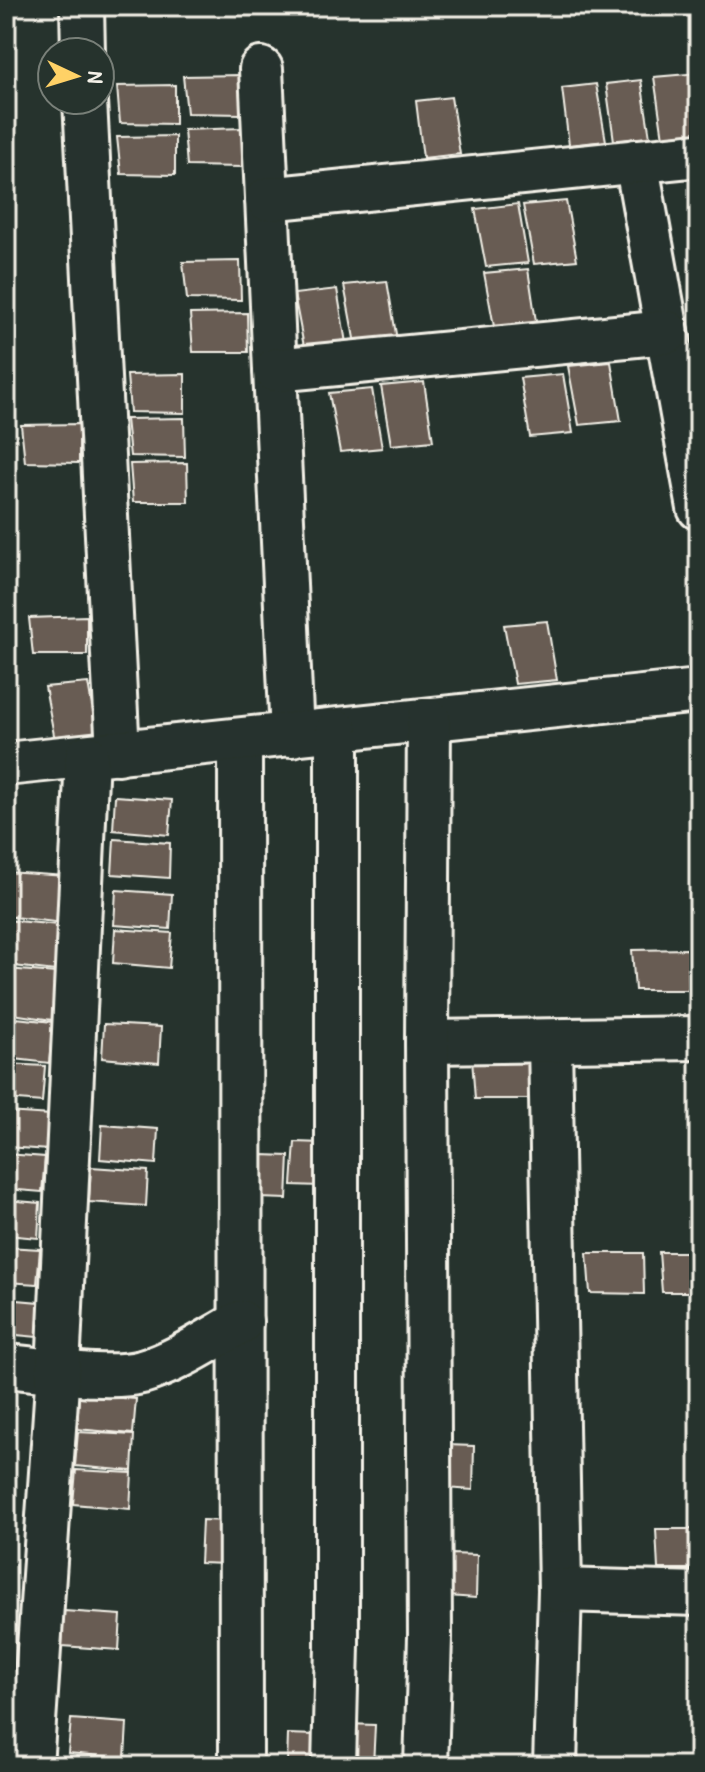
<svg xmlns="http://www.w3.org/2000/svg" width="705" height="1772" viewBox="0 0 705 1772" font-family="'Patrick Hand',sans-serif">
	<rect width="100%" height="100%" fill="#26332d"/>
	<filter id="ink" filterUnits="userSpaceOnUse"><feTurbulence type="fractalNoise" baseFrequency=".0125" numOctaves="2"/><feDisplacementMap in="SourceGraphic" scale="16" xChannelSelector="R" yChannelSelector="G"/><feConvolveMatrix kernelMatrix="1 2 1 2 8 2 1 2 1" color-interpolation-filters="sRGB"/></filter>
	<g filter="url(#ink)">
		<g fill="#675c53" stroke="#f4f1e8" stroke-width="2">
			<path d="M 699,73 L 699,134 L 663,138 L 654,77 Z"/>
			<path d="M 241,75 L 242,114 L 187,113 L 183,76 Z"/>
			<path d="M 641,80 L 650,137 L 614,141 L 606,84 Z"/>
			<path d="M 596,84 L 606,141 L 569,145 L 562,88 Z"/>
			<path d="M 175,85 L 175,124 L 120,123 L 117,86 Z"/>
			<path d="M 451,97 L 460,154 L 423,158 L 416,101 Z"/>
			<path d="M 242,128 L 242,167 L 187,166 L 184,130 Z"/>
			<path d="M 175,136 L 175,175 L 121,174 L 117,137 Z"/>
			<path d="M 566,201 L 577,260 L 534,264 L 523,205 Z"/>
			<path d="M 518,204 L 528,263 L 486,267 L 475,209 Z"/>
			<path d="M 240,261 L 241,300 L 187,299 L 183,262 Z"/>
			<path d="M 528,269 L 537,328 L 495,332 L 484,273 Z"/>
			<path d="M 387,281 L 397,340 L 355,344 L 344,285 Z"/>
			<path d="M 337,289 L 347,349 L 305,352 L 294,294 Z"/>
			<path d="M 247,313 L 248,352 L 193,352 L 190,314 Z"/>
			<path d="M 611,362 L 621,421 L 579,425 L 568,366 Z"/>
			<path d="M 185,374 L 185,413 L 130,412 L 127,375 Z"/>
			<path d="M 563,374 L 573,433 L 530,437 L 520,378 Z"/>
			<path d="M 424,382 L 433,441 L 391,445 L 381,386 Z"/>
			<path d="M 372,389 L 382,448 L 340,452 L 329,393 Z"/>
			<path d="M 184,418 L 185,457 L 130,456 L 126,419 Z"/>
			<path d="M 79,424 L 79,463 L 25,462 L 21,425 Z"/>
			<path d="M 187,463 L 188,502 L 133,502 L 130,464 Z"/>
			<path d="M 87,616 L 87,655 L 33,655 L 29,618 Z"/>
			<path d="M 547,621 L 557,680 L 515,684 L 504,625 Z"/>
			<path d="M 88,683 L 98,742 L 56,746 L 45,687 Z"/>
			<path d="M 115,796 L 172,800 L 169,835 L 113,830 Z"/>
			<path d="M 114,839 L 170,843 L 169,878 L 112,874 Z"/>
			<path d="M 6,872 L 66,876 L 62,923 L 6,916 Z"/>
			<path d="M 116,890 L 172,894 L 170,929 L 114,925 Z"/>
			<path d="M 6,920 L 59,925 L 55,971 L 6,965 Z"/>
			<path d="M 115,929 L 172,933 L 169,968 L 113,963 Z"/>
			<path d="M 688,949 L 689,990 L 635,990 L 632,950 Z"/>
			<path d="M 6,969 L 57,973 L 52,1020 L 6,1013 Z"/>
			<path d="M 6,1017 L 53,1022 L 49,1063 L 6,1058 Z"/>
			<path d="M 104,1024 L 161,1027 L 159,1063 L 102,1058 Z"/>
			<path d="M 528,1058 L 528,1099 L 475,1099 L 472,1059 Z"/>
			<path d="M 6,1064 L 45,1066 L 42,1102 L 6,1099 Z"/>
			<path d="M 6,1112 L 51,1115 L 49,1150 L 6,1147 Z"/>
			<path d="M 102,1125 L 158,1129 L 156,1164 L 100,1159 Z"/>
			<path d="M 295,1142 L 322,1143 L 320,1186 L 292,1185 Z"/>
			<path d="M 6,1154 L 45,1157 L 42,1192 L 6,1189 Z"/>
			<path d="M 262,1155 L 289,1156 L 287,1199 L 259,1198 Z"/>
			<path d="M 91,1167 L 148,1171 L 146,1206 L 89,1202 Z"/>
			<path d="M 6,1200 L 40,1203 L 38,1238 L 6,1235 Z"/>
			<path d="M 6,1247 L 40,1249 L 37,1284 L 6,1282 Z"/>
			<path d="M 659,1252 L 699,1252 L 699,1292 L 662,1292 Z"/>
			<path d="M 587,1253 L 643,1253 L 644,1294 L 590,1293 Z"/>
			<path d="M 6,1299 L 39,1302 L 37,1337 L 6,1334 Z"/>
			<path d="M 79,1395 L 136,1399 L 133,1434 L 77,1429 Z"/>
			<path d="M 78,1432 L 134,1435 L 132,1471 L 75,1466 Z"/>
			<path d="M 447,1445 L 474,1446 L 473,1490 L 445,1488 Z"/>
			<path d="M 76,1470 L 132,1473 L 130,1509 L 73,1504 Z"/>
			<path d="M 202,1520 L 229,1521 L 227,1564 L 200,1563 Z"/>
			<path d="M 656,1529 L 699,1529 L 699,1569 L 658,1569 Z"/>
			<path d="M 451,1554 L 477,1555 L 476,1598 L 448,1596 Z"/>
			<path d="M 64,1611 L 121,1615 L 119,1650 L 62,1646 Z"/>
			<path d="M 71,1719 L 127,1723 L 125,1758 L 68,1753 Z"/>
			<path d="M 348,1724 L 375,1725 L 373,1766 L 345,1766 Z"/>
			<path d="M 288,1734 L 315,1735 L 314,1766 L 287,1766 Z"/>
		</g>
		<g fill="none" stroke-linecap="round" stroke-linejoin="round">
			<g stroke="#f4f1e8" stroke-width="48">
				<g id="minor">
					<path d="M 82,6 L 83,52"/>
					<path d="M 261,69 L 292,735"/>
					<path d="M 85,100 L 118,753"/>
					<path d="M 636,161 L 699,508"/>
					<path d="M 267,199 L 699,155"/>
					<path d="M 275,370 L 667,332"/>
					<path d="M 240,740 L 241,1766"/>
					<path d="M 6,764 L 699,691"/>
					<path d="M 550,1041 L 560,1590 L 555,1766"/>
					<path d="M 427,1042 L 699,1038"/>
					<path d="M 6,1366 C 44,1369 106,1381 142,1372 C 177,1362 210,1339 241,1322"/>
					<path d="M 560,1590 L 699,1594"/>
					<path d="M 31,1766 L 58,1370 L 87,756"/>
					<path d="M 334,1766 L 337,1645 L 337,731"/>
					<path d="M 426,1766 L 430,1637 L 427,1042 L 429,720"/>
				</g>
			</g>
			<use href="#minor" stroke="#26332d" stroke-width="42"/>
		</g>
	</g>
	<rect width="705" height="1772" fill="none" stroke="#26332d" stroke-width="32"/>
	<rect x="16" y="16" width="673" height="1740" fill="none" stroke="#f4f1e8" stroke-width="3" filter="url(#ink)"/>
	<g transform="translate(76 76) rotate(94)"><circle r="38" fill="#26332d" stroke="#787f78" stroke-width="2"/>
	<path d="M0-6L14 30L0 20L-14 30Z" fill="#ffd166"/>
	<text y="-12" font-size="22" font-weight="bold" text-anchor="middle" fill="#f4f1e8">N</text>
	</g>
</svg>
